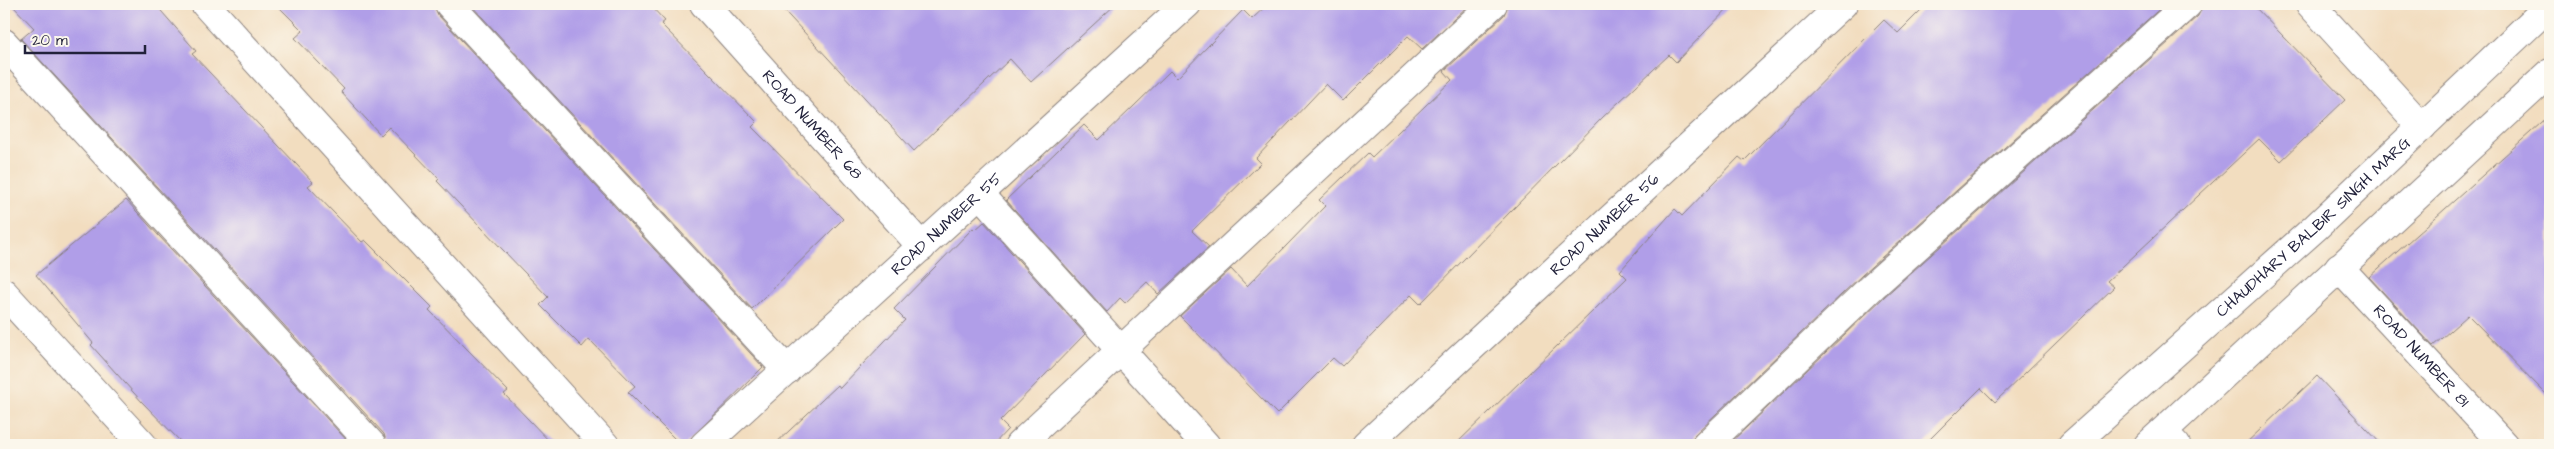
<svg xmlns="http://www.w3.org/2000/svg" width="2554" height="449" viewBox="0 0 2554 449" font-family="'Architects Daughter',sans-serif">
	<rect width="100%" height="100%" fill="#fbf7ec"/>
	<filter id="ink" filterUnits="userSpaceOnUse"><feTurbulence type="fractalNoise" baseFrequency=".02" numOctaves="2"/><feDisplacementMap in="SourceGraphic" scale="10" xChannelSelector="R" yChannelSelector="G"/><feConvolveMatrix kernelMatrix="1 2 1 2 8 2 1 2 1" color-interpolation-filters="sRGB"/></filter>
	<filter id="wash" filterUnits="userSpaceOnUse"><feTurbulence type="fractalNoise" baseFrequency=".0096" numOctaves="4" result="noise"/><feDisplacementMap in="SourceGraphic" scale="20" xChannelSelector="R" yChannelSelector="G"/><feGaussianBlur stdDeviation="1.12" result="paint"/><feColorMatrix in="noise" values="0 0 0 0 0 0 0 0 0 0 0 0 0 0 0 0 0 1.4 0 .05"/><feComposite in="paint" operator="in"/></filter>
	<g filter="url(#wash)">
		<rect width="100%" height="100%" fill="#f2ddbf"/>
		<g id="blocks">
			<g fill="#b09ee8">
				<path d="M 11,4 L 155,4 L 196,51 L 192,54 L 313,182 L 308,186 L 362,242 L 365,240 L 432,307 L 429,310 L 508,391 L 504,394 L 553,445 L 387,445 L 384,434 L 21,39 L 34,28 Z"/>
				<path d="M 276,4 L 434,4 L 438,15 L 763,367 L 684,445 L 681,445 L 628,392 L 635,386 L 589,339 L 582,347 L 540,305 L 548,297 L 437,181 L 439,179 L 389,127 L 381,135 L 341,92 L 344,89 L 295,38 L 303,31 Z"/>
				<path d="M 470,4 L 649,4 L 665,21 L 661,24 L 757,122 L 752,127 L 843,219 L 752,309 Z"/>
				<path d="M 778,4 L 1116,4 L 1031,82 L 1010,59 L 914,151 Z"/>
				<path d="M 1268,4 L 1470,4 L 1422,49 L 1408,36 L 1343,101 L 1326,84 L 1256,158 L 1261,163 L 1192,231 L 1209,247 L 1158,294 L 1147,282 L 1125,303 L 1120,298 L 1107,312 L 1006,200 L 1084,125 L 1099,140 L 1170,71 L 1177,78 L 1243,10 L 1252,19 Z"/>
				<path d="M 1508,4 L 1732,4 L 1676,62 L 1669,55 L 1603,117 L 1420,304 L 1411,295 L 1342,366 L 1333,358 L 1277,414 L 1180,316 L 1231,269 L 1247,286 L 1325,206 L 1319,200 L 1368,153 L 1372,157 L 1452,80 L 1444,71 L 1504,15 Z"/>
				<path d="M 1927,4 L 2165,4 L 1862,275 L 1695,434 L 1691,445 L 1455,445 L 1627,278 L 1620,271 L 1675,209 L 1682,216 L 1739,157 L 1744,161 L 1884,20 L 1898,33 Z"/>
				<path d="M 2203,4 L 2252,4 L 2345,100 L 2281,161 L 2259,139 L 2107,281 L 2114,287 L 1995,402 L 1981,388 L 1924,445 L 1728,445 L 1884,297 L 2198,16 Z"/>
				<path d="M 2550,115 L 2550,398 L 2468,315 L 2433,346 L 2369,277 Z"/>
				<path d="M 126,200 L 351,445 L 184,445 L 142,402 L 91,345 L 93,343 L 36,275 Z"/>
				<path d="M 984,222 L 1085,334 L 1000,421 L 1008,429 L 993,445 L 774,445 L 838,385 L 840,388 L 905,320 L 894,309 L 973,228 L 975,230 Z"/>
				<path d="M 2317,376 L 2382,445 L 2244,445 Z"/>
			</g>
		</g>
	</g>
	<g filter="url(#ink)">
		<use href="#blocks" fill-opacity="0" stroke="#8a807d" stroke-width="1"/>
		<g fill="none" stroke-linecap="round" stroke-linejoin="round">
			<g stroke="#8a807d" stroke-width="30">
				<g id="minor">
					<path d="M 205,4 L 605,445"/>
					<path d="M 449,4 L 787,370"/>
					<path id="s1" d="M 704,4 L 922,247"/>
					<path d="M 2310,4 L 2422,127"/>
					<path d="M 4,43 L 372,445"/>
					<path d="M 980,194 L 1206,445"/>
					<path id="s2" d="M 2339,267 L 2504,445"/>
					<path d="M 4,293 L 143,445"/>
					<path d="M 2163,432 L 2176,445"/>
					<path id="s3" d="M 704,445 L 1187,4"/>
					<path d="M 1019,445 L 1493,4"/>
					<path id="s4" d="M 1366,445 L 1843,4"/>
					<path d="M 1706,445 L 1873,286 L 2188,4"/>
				</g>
			</g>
			<g stroke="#8a807d" stroke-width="30">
				<g id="tertiary">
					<path id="s5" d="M 2072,445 L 2316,227 L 2550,5"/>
					<path d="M 2148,445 L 2550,73"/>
				</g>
			</g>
			<use href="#minor" stroke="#fff" stroke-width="28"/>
			<use href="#tertiary" stroke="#fff" stroke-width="28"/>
		</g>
	</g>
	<g text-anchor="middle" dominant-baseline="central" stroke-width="4" stroke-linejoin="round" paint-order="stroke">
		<g font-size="16" fill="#22223b" stroke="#fbf7ec">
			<text stroke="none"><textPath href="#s1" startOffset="162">ROAD NUMBER 68</textPath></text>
			<text stroke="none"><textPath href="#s3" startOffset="328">ROAD NUMBER 55</textPath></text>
			<text stroke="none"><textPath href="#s4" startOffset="325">ROAD NUMBER 56</textPath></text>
			<text stroke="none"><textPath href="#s5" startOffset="325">CHAUDHARY BALBIR SINGH MARG</textPath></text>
			<text stroke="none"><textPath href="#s2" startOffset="121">ROAD NUMBER 81</textPath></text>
		</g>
	</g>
	<rect width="2554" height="449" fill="none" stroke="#fbf7ec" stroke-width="20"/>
	<path d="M25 45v8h120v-8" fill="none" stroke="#22223b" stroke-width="2.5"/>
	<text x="32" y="45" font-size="15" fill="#22223b" stroke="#fbf7ec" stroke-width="4" paint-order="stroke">20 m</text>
</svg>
